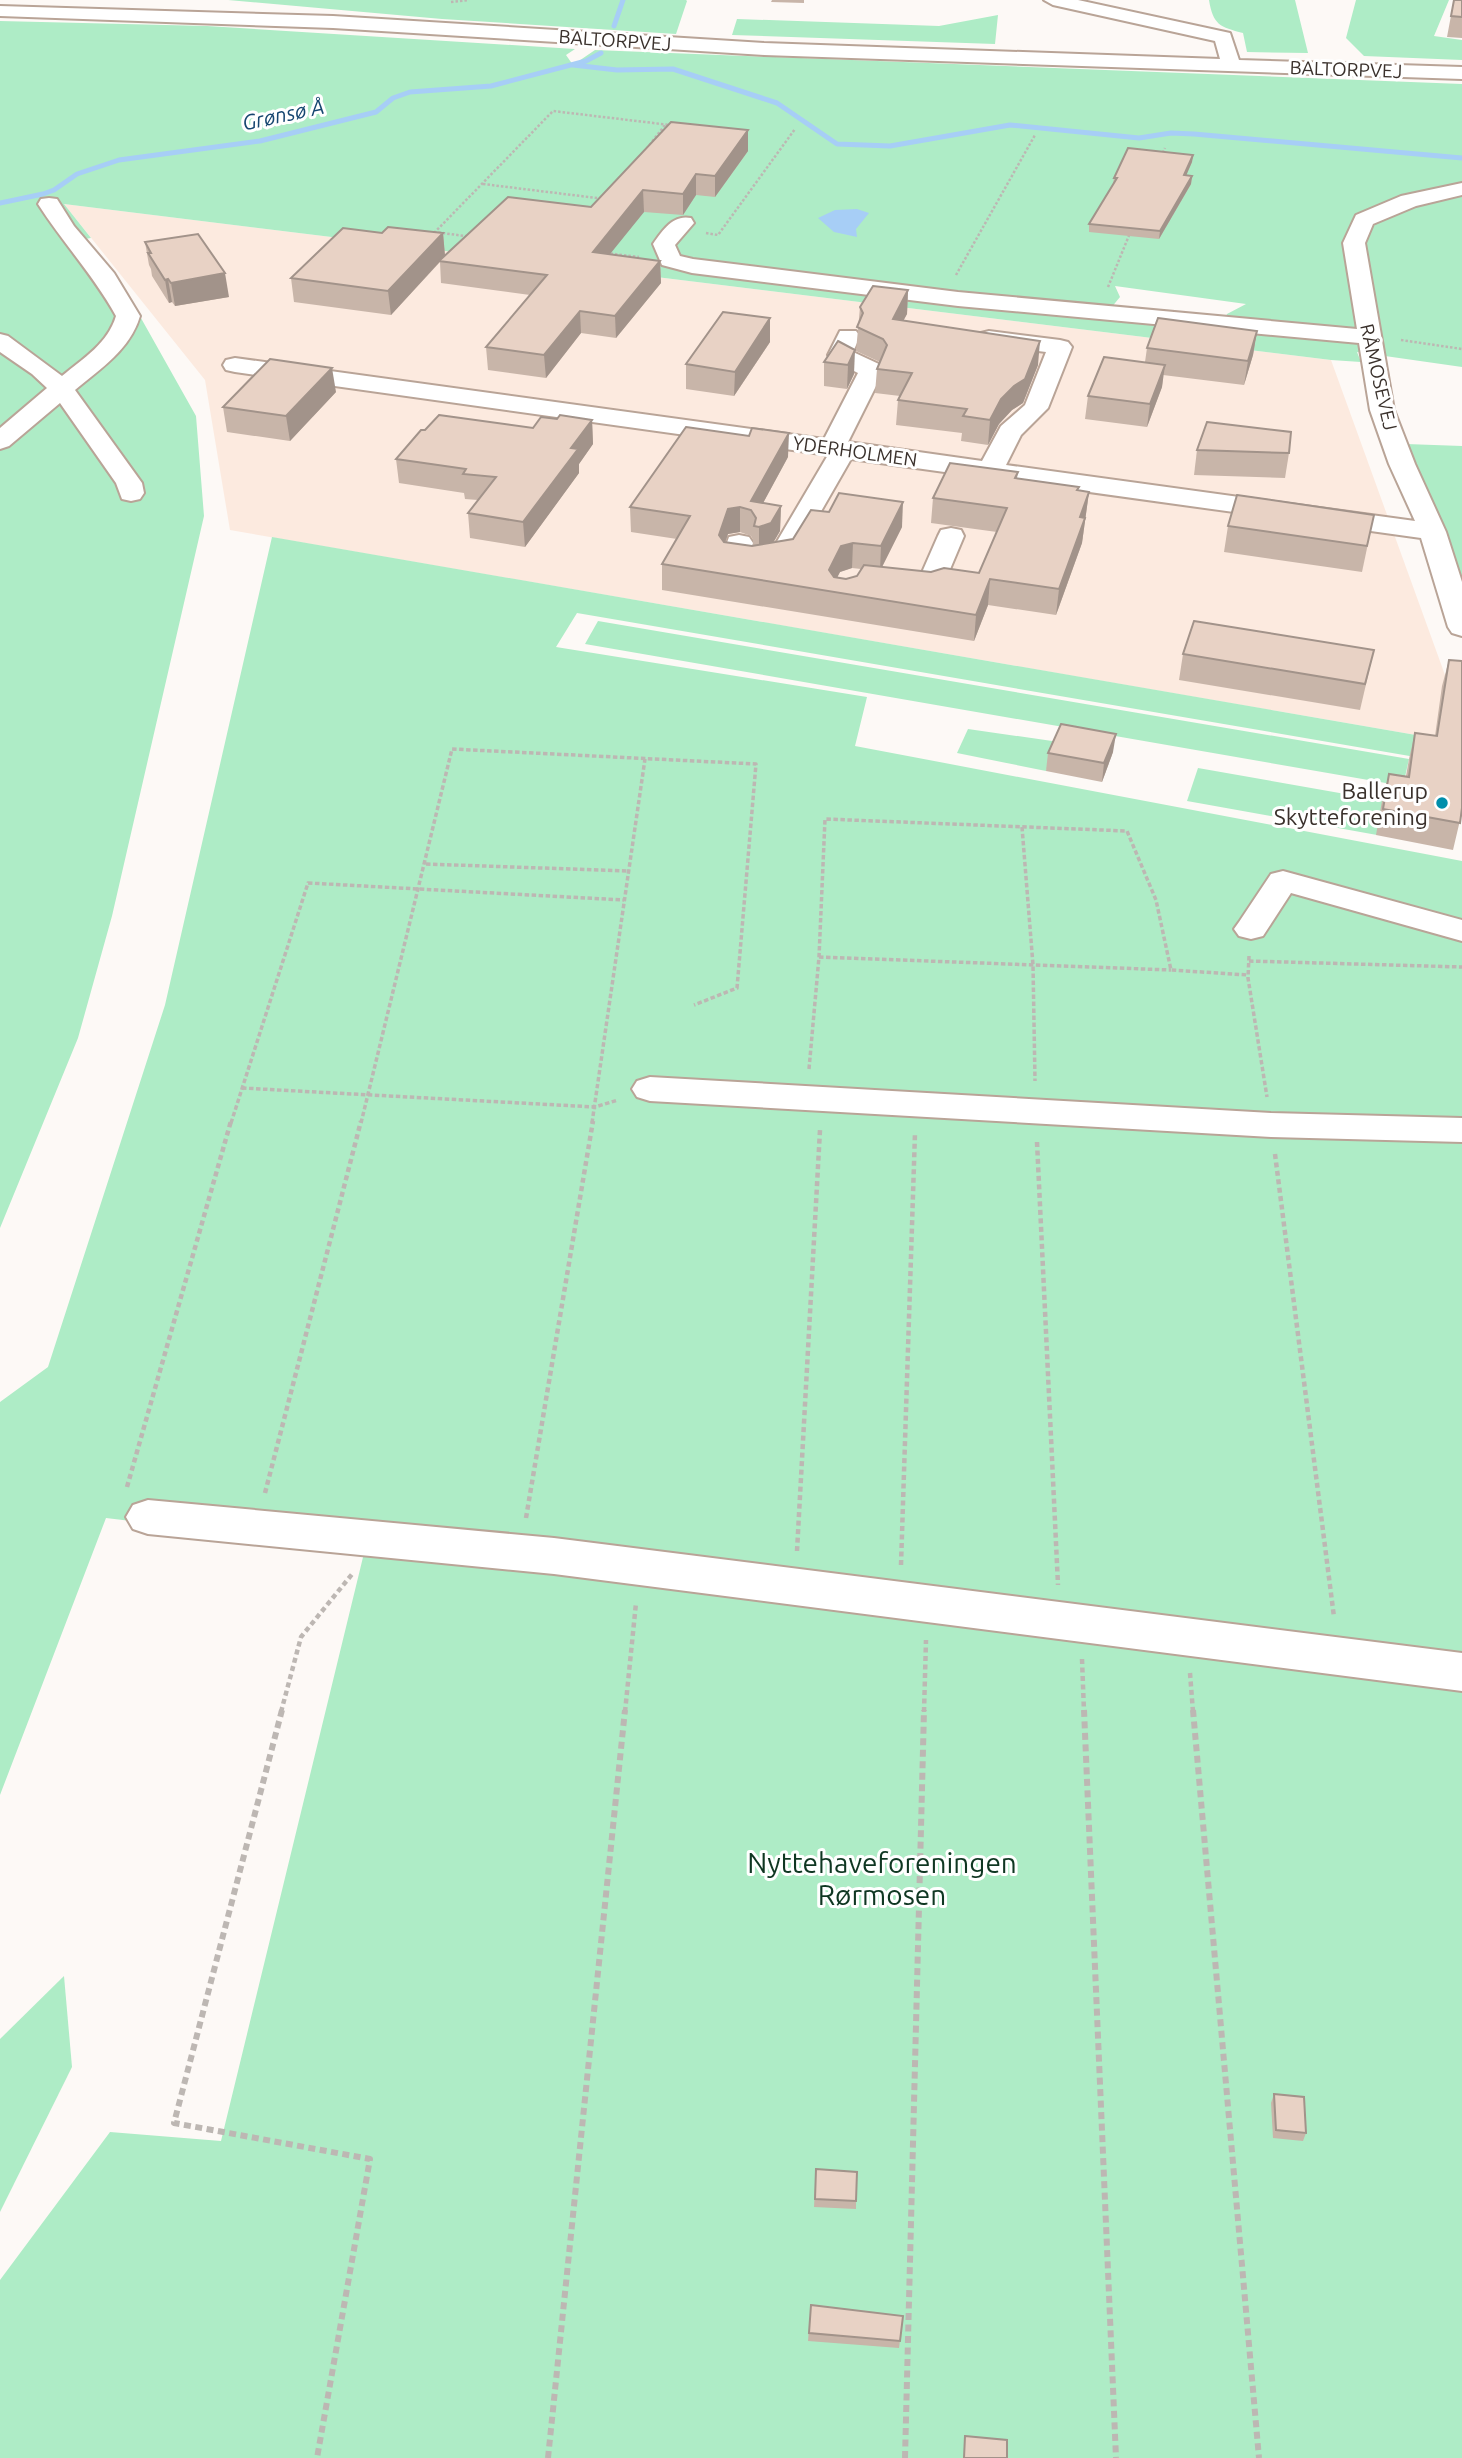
<svg xmlns="http://www.w3.org/2000/svg" width="1462" height="2458" viewBox="0 0 1462 2458" font-family="Ubuntu,sans-serif">
	<rect width="100%" height="100%" fill="#fdf9f6"/>
	<path fill="#fceadf" d="M 64,204 L 1331,360 L 1462,722 L 1462,743 L 230,530 L 205,380 Z"/>
	<g fill="#aeecc6" fill-rule="evenodd">
		<path d="M 228,0 L 686,0 L 687,1 L 676,34 L 442,19 Z"/>
		<path d="M 1209,0 L 1295,0 L 1308,53 L 1247,52 L 1243,33 C 1220,27 1213,25 1209,0 Z"/>
		<path d="M 1356,0 L 1449,0 L 1434,36 L 1462,40 L 1462,60 L 1364,56 L 1346,38 Z"/>
		<path d="M 998,15 L 995,44 L 732,35 L 737,19 L 939,26 Z"/>
		<path d="M 0,21 L 207,26 L 575,49 L 566,55 L 573,65 L 595,50 L 1462,84 L 1462,367 L 1357,352 L 1361,362 L 1331,360 L 64,204 L 91,238 L 73,241 L 128,295 L 196,416 L 204,516 L 112,916 L 78,1038 L 0,1228 ZM 1115,286 L 1246,304 L 1227,314 L 1225,319 L 1356,329 L 1351,340 L 1106,314 L 1120,297 Z"/>
		<path d="M 1406,444 L 1462,446 L 1462,579 L 1448,535 Z"/>
		<path d="M 272,537 L 1462,743 L 1462,765 L 577,613 L 556,647 L 867,697 L 855,746 L 1462,861 L 1462,2458 L 0,2458 L 0,2280 L 110,2132 L 221,2141 L 365,1549 L 106,1518 L 0,1795 L 0,1402 L 48,1367 L 165,1005 Z"/>
		<path d="M 598,621 L 1409,759 L 1403,786 L 585,644 Z"/>
		<path d="M 968,729 L 1059,742 L 1046,771 L 957,753 Z"/>
		<path d="M 1198,768 L 1385,801 L 1377,835 L 1187,801 Z"/>
		<path d="M 64,1976 L 72,2067 L 0,2212 L 0,2039 Z"/>
	</g>
	<path fill="#a7cef6" d="M 857,209 L 869,213 L 856,229 L 857,237 L 834,232 L 818,218 L 835,210 Z"/>
	<g fill="none" stroke-linecap="round" stroke-linejoin="round">
		<g stroke="#a7cef6" stroke-width="5">
			<path d="M 614,26 L 623,0"/>
			<path d="M 573,65 L 617,70 L 673,69 L 777,103 L 837,144 L 890,146 L 1010,125 L 1139,138 L 1171,133 L 1194,134 L 1462,158"/>
			<path d="M 0,203 L 43,194 L 54,190 L 77,174 L 119,160 L 260,141 L 376,112 L 393,98 L 410,92 L 491,86 L 586,61 L 601,53"/>
		</g>
		<g stroke="#b9a497" stroke-width="4">
			<g id="minor">
				<path d="M 1044,0 L 1078,0 L 1230,33 L 1239,60 L 1462,67 L 1462,79 L 764,55 L 333,28 L 0,16 L 0,6 L 333,16 L 764,43 L 1220,59 L 1215,41 L 1053,5 Z"/>
				<path d="M 1462,183 L 1462,195 L 1416,206 L 1373,224 L 1365,243 L 1394,410 L 1415,464 L 1446,532 L 1462,582 L 1462,636 L 1452,633 L 1448,627 L 1421,538 L 851,459 L 792,562 C 765,570 753,572 725,565 L 721,559 L 729,537 L 739,535 L 749,537 L 753,543 L 750,553 L 759,555 L 772,550 L 828,455 L 235,372 L 226,370 L 223,365 L 226,360 L 235,358 L 824,439 L 858,373 L 832,360 L 828,355 L 840,331 L 856,331 L 860,336 L 853,352 L 881,365 L 884,370 L 848,442 L 982,461 L 1001,426 L 1025,405 L 1046,352 L 989,345 L 981,343 L 977,338 L 981,333 L 989,331 L 1060,340 L 1068,342 L 1072,347 L 1048,408 L 1021,435 L 1006,465 L 1415,521 L 1389,464 L 1370,410 L 1359,343 L 958,306 L 692,273 L 662,265 L 653,244 C 662,231 673,214 691,218 L 694,223 L 675,245 L 680,256 L 693,259 L 958,292 L 1357,329 L 1343,243 L 1356,215 L 1401,196 Z"/>
				<path d="M 49,198 L 57,199 L 74,226 L 114,273 L 140,316 C 130,350 101,368 75,390 L 142,483 L 144,493 L 140,499 L 131,501 L 122,499 L 116,483 L 60,403 L 9,446 L 0,449 L 0,428 L 47,388 L 32,374 L 0,352 L 0,334 L 8,336 L 62,376 C 84,358 108,343 116,316 C 94,276 63,243 38,204 L 41,199 Z"/>
				<path d="M 951,528 L 961,530 L 964,536 L 940,593 L 930,595 L 887,589 L 883,583 L 887,577 L 897,575 L 920,577 L 938,536 L 941,530 Z"/>
				<path d="M 1283,871 L 1462,920 L 1462,941 L 1291,893 L 1263,936 L 1251,939 L 1239,936 L 1234,929 L 1239,922 L 1271,874 Z"/>
				<path d="M 650,1077 L 1271,1113 L 1462,1118 L 1462,1142 L 1271,1137 L 650,1101 L 637,1097 L 632,1089 L 637,1081 Z"/>
				<path d="M 148,1500 L 554,1538 L 1462,1653 L 1462,1691 L 554,1574 L 148,1534 L 133,1529 L 126,1517 L 133,1505 Z"/>
			</g>
		</g>
		<g stroke="#bdb7b3" stroke-width="2.5" stroke-dasharray="2.5 2" stroke-linecap="butt">
			<path d="M 451,2 L 469,0"/>
			<path d="M 644,152 L 665,125"/>
			<path d="M 1161,157 L 1165,148"/>
			<path d="M 483,184 L 605,199"/>
			<path d="M 706,233 L 718,235 L 795,129"/>
			<path d="M 472,237 L 435,232 L 553,111 L 670,125"/>
			<path d="M 606,253 L 639,257"/>
			<path d="M 956,275 L 1035,135"/>
			<path d="M 1108,287 L 1130,233"/>
			<path d="M 1401,340 L 1462,349"/>
		</g>
		<g stroke="#bdb7b3" stroke-width="3.5" stroke-dasharray="4.5 2.5" stroke-linecap="butt">
			<path d="M 1022,827 L 1033,965 L 1035,1081"/>
			<path d="M 426,864 L 628,871"/>
			<path d="M 1249,956 L 1248,978 L 1267,1097"/>
			<path d="M 819,957 L 1171,970"/>
			<path d="M 1249,961 L 1462,967"/>
			<path d="M 809,1069 L 819,957 L 825,819 L 1127,831 L 1156,900 L 1171,970 L 1248,975"/>
			<path d="M 242,1088 L 595,1107 L 618,1100"/>
			<path d="M 231,1123 L 308,883 L 624,900"/>
			<path d="M 361,1123 L 452,749 L 756,764 L 737,988 L 694,1005"/>
			<path d="M 592,1123 L 645,759"/>
		</g>
		<g stroke="#bdb7b3" stroke-width="4.5" stroke-dasharray="5 3.5" stroke-linecap="butt">
			<path d="M 1037,1142 L 1058,1585"/>
			<path d="M 1275,1154 L 1334,1617"/>
			<path d="M 127,1487 L 231,1121"/>
			<path d="M 265,1493 L 361,1121"/>
			<path d="M 526,1518 L 593,1121"/>
			<path d="M 797,1551 L 820,1130"/>
			<path d="M 901,1565 L 915,1133"/>
			<path d="M 1082,1659 L 1084,1712"/>
			<path d="M 1190,1673 L 1193,1712"/>
			<path d="M 281,1712 L 301,1637 L 353,1573"/>
			<path d="M 625,1712 L 636,1603"/>
			<path d="M 924,1712 L 926,1640"/>
		</g>
		<g stroke="#bdb7b3" stroke-width="6" stroke-dasharray="7 4.5" stroke-linecap="butt">
			<path d="M 282,1710 L 174,2123 L 370,2159 L 317,2458"/>
			<path d="M 1084,1710 L 1116,2458"/>
			<path d="M 1193,1710 L 1259,2458"/>
			<path d="M 548,2458 L 625,1710"/>
			<path d="M 905,2458 L 924,1710"/>
		</g>
		<use href="#minor" fill="#fff" fill-rule="evenodd"/>
	</g>
	<g fill="#c8b5a9" fill-rule="evenodd">
		<path d="M 772,0 L 804,0 L 804,3 L 771,2 Z"/>
		<path d="M 1454,0 L 1462,0 L 1462,38 L 1447,37 Z"/>
		<path d="M 748,130 L 748,151 L 715,197 L 696,195 L 683,215 L 644,212 L 609,254 L 660,261 L 661,283 L 616,338 L 581,333 L 546,378 L 488,370 L 486,347 L 530,295 L 441,283 L 440,262 L 391,315 L 294,302 L 291,278 L 382,233 L 443,233 L 445,256 L 591,207 Z"/>
		<path d="M 1193,155 L 1192,162 L 1186,175 L 1192,176 L 1191,184 L 1159,239 L 1089,232 L 1089,224 L 1113,184 L 1114,178 Z"/>
		<path d="M 145,242 L 229,297 L 175,306 L 172,302 L 169,303 L 152,276 L 151,269 L 149,265 Z"/>
		<path d="M 908,290 L 907,314 L 903,321 L 1038,365 L 1023,403 L 1012,410 L 999,424 L 988,445 L 961,441 L 962,433 L 896,425 L 898,400 L 900,396 L 875,393 L 877,369 L 880,362 L 856,351 L 860,307 Z"/>
		<path d="M 770,318 L 770,342 L 734,396 L 686,389 L 686,364 Z"/>
		<path d="M 1257,331 L 1253,355 L 1244,385 L 1163,375 L 1162,387 L 1147,427 L 1085,419 L 1088,396 L 1145,362 L 1147,348 Z"/>
		<path d="M 838,341 L 854,374 L 847,389 L 824,386 L 824,362 Z"/>
		<path d="M 336,392 L 290,441 L 227,432 L 223,407 Z"/>
		<path d="M 557,419 L 592,420 L 593,444 L 579,464 L 579,473 L 525,547 L 470,538 L 468,513 L 478,500 L 465,499 L 464,493 L 399,483 L 396,459 L 425,430 L 533,428 Z"/>
		<path d="M 1197,450 L 1289,453 L 1285,478 L 1194,475 Z"/>
		<path d="M 788,457 L 763,503 L 781,506 L 780,531 L 773,543 L 902,527 L 882,567 L 931,572 L 979,573 L 997,532 L 931,523 L 933,498 L 1018,472 L 1017,479 L 1089,492 L 1082,543 L 1056,615 L 988,605 L 974,641 L 662,590 L 662,564 L 677,539 L 631,532 L 630,507 ZM 740,532 L 751,536 L 753,540 L 753,546 L 726,542 L 728,534 ZM 852,568 L 861,569 L 857,576 L 846,579 L 837,577 L 840,572 Z"/>
		<path d="M 1374,515 L 1362,572 L 1224,552 L 1228,526 Z"/>
		<path d="M 1374,650 L 1360,710 L 1179,680 L 1183,654 Z"/>
		<path d="M 1449,660 L 1462,661 L 1462,817 L 1461,816 L 1453,850 L 1376,835 L 1382,801 L 1389,774 L 1406,776 L 1409,759 L 1415,733 L 1435,736 L 1442,686 Z"/>
		<path d="M 1113,752 L 1102,782 L 1046,771 L 1048,753 Z"/>
		<path d="M 1274,2094 L 1306,2133 L 1303,2141 L 1273,2138 L 1271,2103 Z"/>
		<path d="M 816,2169 L 856,2201 L 856,2209 L 814,2207 Z"/>
		<path d="M 811,2305 L 903,2316 L 899,2348 L 808,2341 Z"/>
	</g>
	<g fill="#a2938a">
		<path d="M 748,130 L 748,151 L 715,197 L 715,176 Z"/>
		<path d="M 1193,155 L 1192,162 L 1183,183 L 1184,175 Z"/>
		<path d="M 696,174 L 696,195 L 683,215 L 683,194 Z"/>
		<path d="M 1192,176 L 1191,184 L 1159,239 L 1160,231 Z"/>
		<path d="M 643,190 L 644,212 L 594,274 L 593,252 Z"/>
		<path d="M 443,233 L 445,256 L 391,315 L 388,291 Z"/>
		<path d="M 660,261 L 661,283 L 616,338 L 615,316 Z"/>
		<path d="M 225,273 L 229,297 L 175,306 L 171,283 Z"/>
		<path d="M 168,279 L 172,302 L 169,303 L 165,280 Z"/>
		<path d="M 908,290 L 907,314 L 891,343 L 893,319 Z"/>
		<path d="M 580,311 L 581,333 L 546,378 L 544,355 Z"/>
		<path d="M 770,318 L 770,342 L 734,396 L 735,372 Z"/>
		<path d="M 1257,331 L 1253,355 L 1244,385 L 1248,361 Z"/>
		<path d="M 1040,341 L 1038,365 L 1023,403 L 1012,410 L 999,424 L 988,445 L 990,420 L 1001,399 Z"/>
		<path d="M 855,350 L 854,374 L 847,389 L 848,365 Z"/>
		<path d="M 1165,365 L 1162,387 L 1147,427 L 1150,404 Z"/>
		<path d="M 332,368 L 336,392 L 290,441 L 286,416 Z"/>
		<path d="M 592,420 L 593,444 L 579,464 L 579,473 L 525,547 L 523,522 L 571,448 Z"/>
		<path d="M 789,433 L 788,457 L 755,518 L 751,501 Z"/>
		<path d="M 1089,492 L 1082,543 L 1056,615 L 1059,589 L 1080,517 Z"/>
		<path d="M 903,502 L 902,527 L 880,571 L 881,546 Z"/>
		<path d="M 781,506 L 780,531 L 770,548 L 759,552 L 759,527 Z"/>
		<path d="M 740,507 L 740,532 L 728,534 L 719,560 L 719,535 L 728,509 Z"/>
		<path d="M 853,543 L 852,568 L 840,572 L 830,592 L 829,570 L 841,546 Z"/>
		<path d="M 990,579 L 988,605 L 974,641 L 976,615 Z"/>
		<path d="M 1116,734 L 1113,752 L 1102,782 L 1104,763 Z"/>
	</g>
	<g fill="#e8d2c5" stroke="#a2938a" stroke-width="2">
		<path d="M 1454,0 L 1462,0 L 1462,17 L 1451,16 Z"/>
		<path d="M 671,122 L 748,130 L 715,176 L 696,174 L 683,194 L 643,190 L 593,252 L 660,261 L 615,316 L 580,311 L 544,355 L 486,347 L 547,275 L 439,261 L 508,197 L 591,207 Z"/>
		<path d="M 1128,148 L 1193,155 L 1184,175 L 1192,176 L 1160,231 L 1089,224 L 1117,178 L 1114,178 Z"/>
		<path d="M 388,227 L 443,233 L 388,291 L 291,278 L 343,228 L 382,233 Z"/>
		<path d="M 198,234 L 225,273 L 171,283 L 168,279 L 165,280 L 148,253 L 151,253 L 145,242 Z"/>
		<path d="M 873,286 L 908,290 L 893,319 L 1040,341 L 1025,379 L 1014,386 L 1001,399 L 990,420 L 963,416 L 967,409 L 898,400 L 912,373 L 877,369 L 887,345 L 883,339 L 857,327 L 863,313 L 860,307 Z"/>
		<path d="M 723,312 L 770,318 L 735,372 L 686,364 Z"/>
		<path d="M 1158,318 L 1257,331 L 1248,361 L 1147,348 Z"/>
		<path d="M 838,341 L 855,350 L 848,365 L 824,362 Z"/>
		<path d="M 1104,357 L 1165,365 L 1150,404 L 1088,396 Z"/>
		<path d="M 270,359 L 332,368 L 286,416 L 223,407 Z"/>
		<path d="M 439,415 L 533,428 L 541,417 L 557,419 L 560,415 L 592,420 L 571,448 L 578,449 L 523,522 L 468,513 L 496,477 L 463,474 L 466,469 L 396,459 L 421,430 L 425,430 Z"/>
		<path d="M 1207,422 L 1291,432 L 1289,453 L 1197,450 Z"/>
		<path d="M 686,427 L 749,436 L 752,428 L 789,433 L 751,501 L 781,506 L 771,523 L 759,527 L 754,526 L 756,518 L 751,510 L 740,507 L 728,509 L 719,535 L 724,542 L 752,546 L 793,539 L 811,510 L 829,512 L 839,493 L 903,502 L 881,546 L 853,543 L 841,546 L 829,570 L 834,577 L 846,579 L 857,576 L 864,565 L 931,572 L 944,568 L 979,573 L 1007,508 L 933,498 L 950,463 L 1018,472 L 1015,478 L 1079,487 L 1077,490 L 1089,492 L 1080,517 L 1085,518 L 1059,589 L 990,579 L 976,615 L 662,564 L 690,516 L 630,507 Z"/>
		<path d="M 1237,495 L 1374,515 L 1367,546 L 1228,526 Z"/>
		<path d="M 1194,621 L 1374,650 L 1365,684 L 1183,654 Z"/>
		<path d="M 1449,660 L 1462,661 L 1462,808 L 1460,823 L 1383,809 L 1389,774 L 1409,777 L 1415,733 L 1437,736 Z"/>
		<path d="M 1061,724 L 1116,734 L 1104,763 L 1048,753 Z"/>
		<path d="M 1274,2094 L 1304,2097 L 1306,2133 L 1276,2130 Z"/>
		<path d="M 816,2169 L 857,2172 L 856,2201 L 815,2199 Z"/>
		<path d="M 811,2305 L 903,2316 L 900,2341 L 809,2333 Z"/>
		<path d="M 965,2436 L 1007,2440 L 1007,2458 L 964,2458 Z"/>
	</g>
	<circle fill="#008eab" stroke="#fff" stroke-width="2.5" cx="1442" cy="803" r="7"/>
	<g text-anchor="middle" dominant-baseline="central" stroke-width="6" stroke-linejoin="round" paint-order="stroke">
		<g font-size="19" fill="#3a312c" stroke="#fff">
			<text transform="translate(615 40) rotate(4)">BALTORPVEJ</text>
			<text transform="translate(1346 69) rotate(2)">BALTORPVEJ</text>
			<text transform="translate(1379 377) rotate(77)">RÅMOSEVEJ</text>
			<text transform="translate(855 451) rotate(8)">YDERHOLMEN</text>
		</g>
		<g font-size="21" font-style="italic" fill="#164670" stroke="#fff">
			<text transform="translate(283 114) rotate(-12)">Grønsø Å</text>
		</g>
		<g font-size="23" fill="#3a312c" stroke="#fff" text-anchor="end">
			<text x="1428" y="790">Ballerup<tspan x="1428" dy="26">Skytteforening</tspan></text>
		</g>
		<g font-size="28" fill="#0f3722" stroke="#fff">
			<text x="882" y="1862">Nyttehaveforeningen<tspan x="882" dy="32">Rørmosen</tspan></text>
		</g>
	</g>
</svg>
